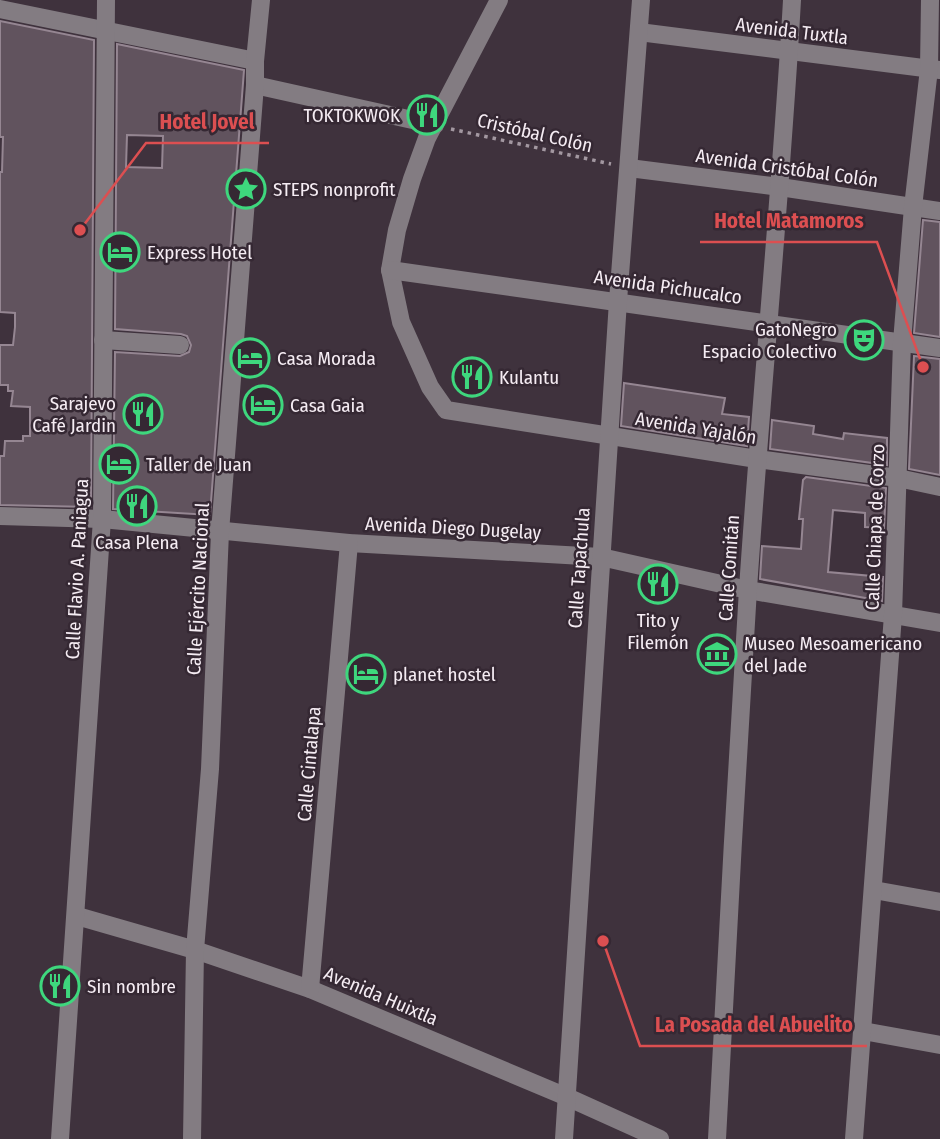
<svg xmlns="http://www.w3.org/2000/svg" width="940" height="1139" viewBox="0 0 940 1139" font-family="'Fira Sans Condensed',sans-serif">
	<rect width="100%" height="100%" fill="#3f323d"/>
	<g fill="#61535e" stroke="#958692" stroke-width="2" fill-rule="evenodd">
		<path d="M 0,21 L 94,40 L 91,507 L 0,505 L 0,456 L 4,456 L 5,441 L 23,441 L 23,436 L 30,436 L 30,407 L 11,406 L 13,391 L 8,391 L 8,385 L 0,385 L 0,345 L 13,345 L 15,327 L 15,313 L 0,312 L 0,172 L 2,172 L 3,137 L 0,137 Z"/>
		<path d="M 117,44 L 244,70 L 210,515 L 113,509 L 115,352 L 180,356 L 189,352 L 191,345 L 187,336 L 181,334 L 115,329 ZM 127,135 L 163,136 L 162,168 L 126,167 Z"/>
		<path d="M 923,220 L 940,222 L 940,337 L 914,333 Z"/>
		<path d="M 914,356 L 940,359 L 940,475 L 909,469 Z"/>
		<path d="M 624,383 L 725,398 L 722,414 L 749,417 L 747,446 L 621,426 Z"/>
		<path d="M 772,420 L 814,426 L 813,434 L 843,439 L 844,433 L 887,438 L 887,465 L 770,449 Z"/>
		<path d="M 806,477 L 886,488 L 884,528 L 865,527 L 865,513 L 833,510 L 828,572 L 883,577 L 882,601 L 760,579 L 762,546 L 801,549 L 803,519 L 799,519 L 803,480 Z"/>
	</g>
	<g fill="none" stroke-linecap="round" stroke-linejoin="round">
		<path stroke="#a398a1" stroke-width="3.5" stroke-dasharray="3.5 5" stroke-linecap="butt" d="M 451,129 L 611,164"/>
		<g stroke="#837c82" stroke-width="18">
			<path d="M 499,0 L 427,138 L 412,179 L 397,230 L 390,270 L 401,322 L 430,387 L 446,410 L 757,459 L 898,478 L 940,487"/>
			<path d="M 0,9 L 255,61"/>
			<path d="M 639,32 L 940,70"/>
			<path d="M 255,85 L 435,125"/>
			<path d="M 629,168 L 780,187 L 940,211"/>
			<path d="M 390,270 L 940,348"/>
			<path d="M 103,340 L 180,345"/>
			<path d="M 0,516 L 102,519 L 349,543 L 601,557 L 748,590 L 940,623"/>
			<path d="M 874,890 L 940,902"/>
			<path d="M 77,916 L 195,950 L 310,989 L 567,1097 L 660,1139"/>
			<path d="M 310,989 L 349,543"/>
			<path d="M 863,1031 L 940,1045"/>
			<path d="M 60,1139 L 102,519 L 106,0"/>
			<path d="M 192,1139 L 195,950 L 210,769 L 220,532 L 255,85 L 255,61 L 261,0"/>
			<path d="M 564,1139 L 618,301 L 641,0"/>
			<path d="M 717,1139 C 727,956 736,772 748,589 C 761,393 781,197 792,0"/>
			<path d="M 854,1139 L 893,615 L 902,342 L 913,207 L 929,69 L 930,0"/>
		</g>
	</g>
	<defs>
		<g id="restaurant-ring" transform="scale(2.0125)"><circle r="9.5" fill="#352833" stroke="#3ed77d" stroke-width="1.5"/><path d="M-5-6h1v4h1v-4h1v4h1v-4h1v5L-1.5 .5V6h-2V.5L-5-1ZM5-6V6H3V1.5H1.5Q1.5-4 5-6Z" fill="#3ed77d"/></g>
		<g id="sight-ring" transform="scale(2.0125)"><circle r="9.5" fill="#352833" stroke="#3ed77d" stroke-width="1.5"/><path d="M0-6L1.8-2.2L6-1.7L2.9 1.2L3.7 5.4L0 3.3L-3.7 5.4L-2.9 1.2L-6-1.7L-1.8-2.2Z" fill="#3ed77d"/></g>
		<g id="hotel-ring" transform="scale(2.0125)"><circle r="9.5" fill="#352833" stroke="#3ed77d" stroke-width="1.5"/><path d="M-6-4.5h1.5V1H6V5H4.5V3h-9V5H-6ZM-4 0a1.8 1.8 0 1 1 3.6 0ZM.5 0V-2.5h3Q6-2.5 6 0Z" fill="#3ed77d"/></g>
		<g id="theatre-ring" transform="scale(2.0125)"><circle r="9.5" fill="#352833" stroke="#3ed77d" stroke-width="1.5"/><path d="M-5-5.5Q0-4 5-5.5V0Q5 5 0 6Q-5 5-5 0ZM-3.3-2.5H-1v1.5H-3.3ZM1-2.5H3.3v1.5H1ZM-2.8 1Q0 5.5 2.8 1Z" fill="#3ed77d"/></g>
		<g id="museum-ring" transform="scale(2.0125)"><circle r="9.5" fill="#352833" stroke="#3ed77d" stroke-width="1.5"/><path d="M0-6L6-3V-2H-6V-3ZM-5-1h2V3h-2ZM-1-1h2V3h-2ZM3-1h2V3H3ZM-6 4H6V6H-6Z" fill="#3ed77d"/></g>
	</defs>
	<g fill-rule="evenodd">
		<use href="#restaurant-ring" x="427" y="115"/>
		<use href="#sight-ring" x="246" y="189"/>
		<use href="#hotel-ring" x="120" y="252"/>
		<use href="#theatre-ring" x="864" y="340"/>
		<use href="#hotel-ring" x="250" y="358"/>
		<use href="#restaurant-ring" x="472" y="377"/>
		<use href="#hotel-ring" x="263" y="405"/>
		<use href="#restaurant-ring" x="143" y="414"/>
		<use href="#hotel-ring" x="119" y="464"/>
		<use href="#restaurant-ring" x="137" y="506"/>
		<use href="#restaurant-ring" x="658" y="584"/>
		<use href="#museum-ring" x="717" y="654"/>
		<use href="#hotel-ring" x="366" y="674"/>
		<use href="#restaurant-ring" x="60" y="986"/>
	</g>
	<g text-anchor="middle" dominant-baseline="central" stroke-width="5" stroke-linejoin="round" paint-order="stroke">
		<g font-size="19" fill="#f5ecf3" stroke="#352833">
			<text transform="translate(792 31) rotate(7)">Avenida Tuxtla</text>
			<text transform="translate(535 133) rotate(13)">Cristóbal Colón</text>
			<text transform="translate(787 168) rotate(8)">Avenida Cristóbal Colón</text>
			<text transform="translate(668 287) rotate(8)">Avenida Pichucalco</text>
			<text transform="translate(696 428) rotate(9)">Avenida Yajalón</text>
			<text transform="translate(875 527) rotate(-88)">Calle Chiapa de Corzo</text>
			<text transform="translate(453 528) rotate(3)">Avenida Diego Dugelay</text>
			<text transform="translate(579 568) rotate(-86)">Calle Tapachula</text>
			<text transform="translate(729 568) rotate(-86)">Calle Comitán</text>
			<text transform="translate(77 569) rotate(-87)">Calle Flavio A. Paniagua</text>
			<text transform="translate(198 589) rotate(-87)">Calle Ejército Nacional</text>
			<text transform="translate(309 764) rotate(-85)">Calle Cintalapa</text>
			<text transform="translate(381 996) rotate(23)">Avenida Huixtla</text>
		</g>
		<g font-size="19" fill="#f5ecf3" stroke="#352833" text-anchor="start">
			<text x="400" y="115" text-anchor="end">TOKTOKWOK</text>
			<text x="273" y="189">STEPS nonprofit</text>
			<text x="147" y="252">Express Hotel</text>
			<text x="837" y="329" text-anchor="end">GatoNegro<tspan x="837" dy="22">Espacio Colectivo</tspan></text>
			<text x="277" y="358">Casa Morada</text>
			<text x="499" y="377">Kulantu</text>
			<text x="116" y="403" text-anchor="end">Sarajevo<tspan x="116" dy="22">Café Jardin</tspan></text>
			<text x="290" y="405">Casa Gaia</text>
			<text x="146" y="464">Taller de Juan</text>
			<text x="137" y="542" text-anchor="middle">Casa Plena</text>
			<text x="658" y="620" text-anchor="middle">Tito y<tspan x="658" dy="22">Filemón</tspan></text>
			<text x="744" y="643">Museo Mesoamericano<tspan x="744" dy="22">del Jade</tspan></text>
			<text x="393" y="674">planet hostel</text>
			<text x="87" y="986">Sin nombre</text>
		</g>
	</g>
	<path fill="none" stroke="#dc4f51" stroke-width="2.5" d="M80 230L146 143H269M923 367L877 242H700M603 941L640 1046H867"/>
	<g fill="#dc4f51" stroke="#352833" stroke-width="2.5">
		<circle cx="80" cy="230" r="7"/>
		<circle cx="923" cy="367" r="7"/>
		<circle cx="603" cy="941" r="7"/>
	</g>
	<g font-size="21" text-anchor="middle" font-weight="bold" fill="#dc4f51" stroke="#352833" stroke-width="5" stroke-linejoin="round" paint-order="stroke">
		<text x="207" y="129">Hotel Jovel</text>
		<text x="789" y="228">Hotel Matamoros</text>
		<text x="754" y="1032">La Posada del Abuelito</text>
	</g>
</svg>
